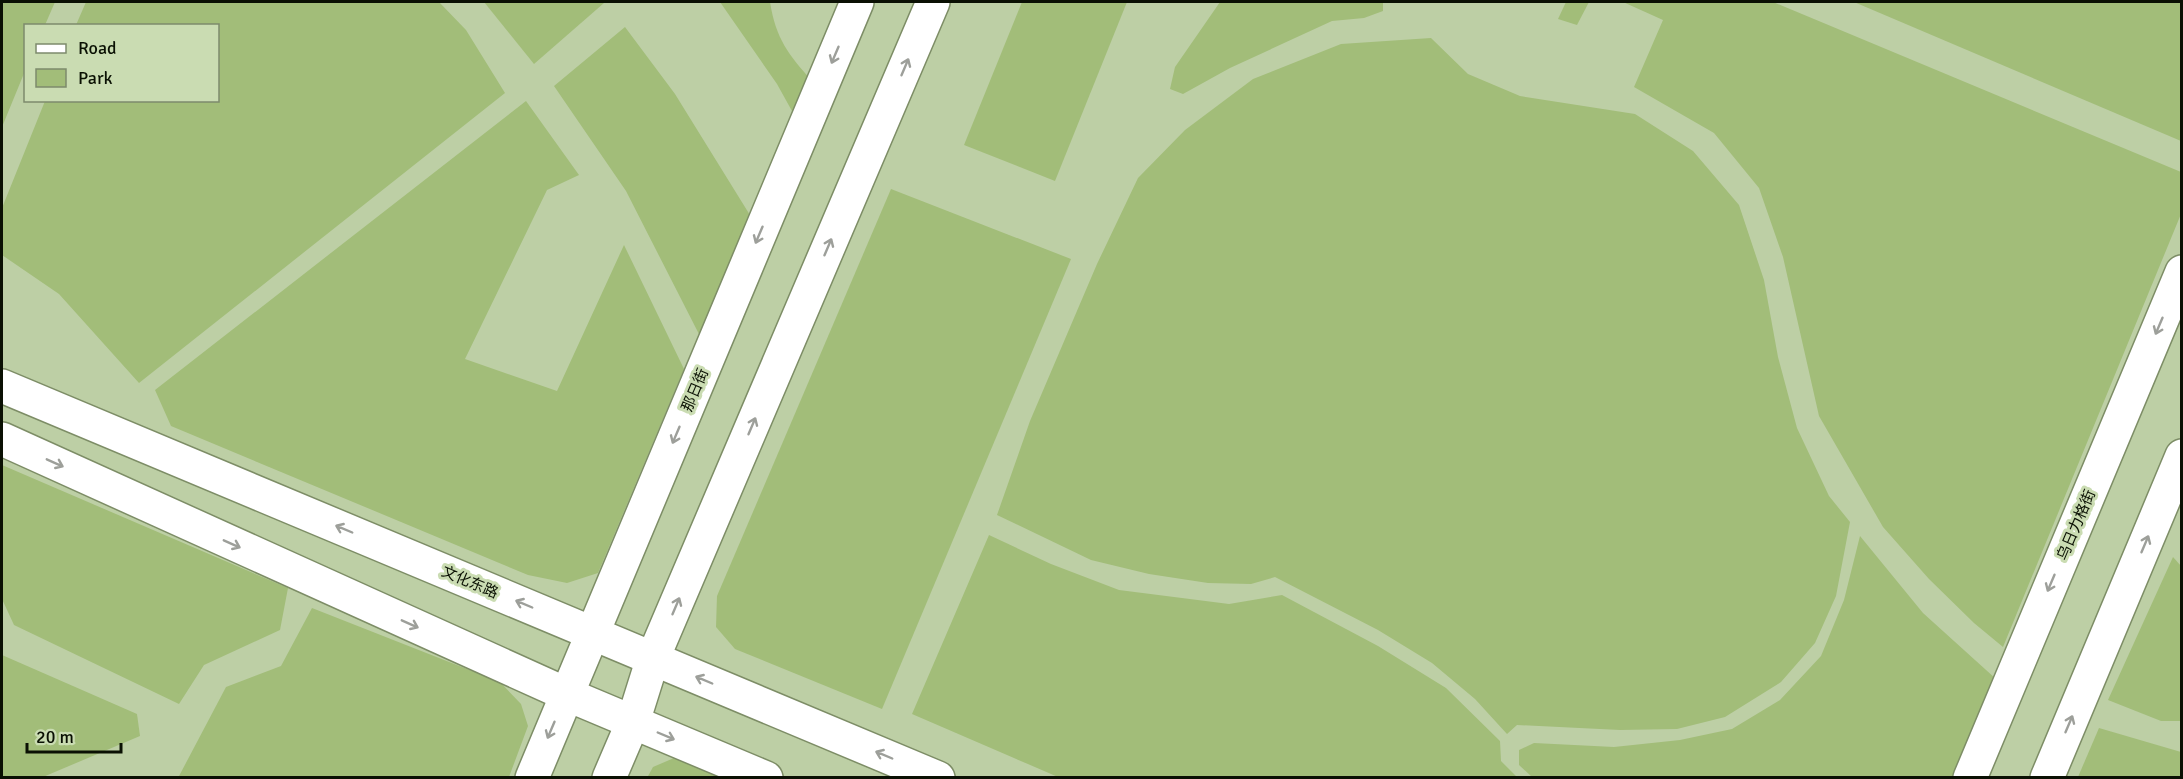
<svg xmlns="http://www.w3.org/2000/svg" width="2183" height="779" viewBox="0 0 2183 779" font-family="Signika,'Noto Sans SC',sans-serif">
	<rect width="100%" height="100%" fill="#bdcfa5"/>
	<g fill="#a2bd79">
		<path d="M 2,2 L 55,2 L 45,25 L 26,26 L 25,71 L 2,127 Z"/>
		<path d="M 86,2 L 439,2 L 466,30 L 505,93 L 139,383 L 59,294 L 2,255 L 2,208 L 45,101 L 218,100 L 218,26 L 76,25 Z"/>
		<path d="M 484,2 L 603,2 L 604,3 L 534,64 Z"/>
		<path d="M 720,2 L 770,2 C 776,39 788,54 813,82 L 797,120 L 777,84 Z"/>
		<path d="M 1022,2 L 1127,2 L 1055,181 L 964,145 Z"/>
		<path d="M 1220,2 L 1383,2 L 1383,11 L 1364,18 L 1332,21 L 1230,68 L 1183,94 L 1170,89 L 1175,67 Z"/>
		<path d="M 1566,2 L 1589,2 L 1577,25 L 1558,19 Z"/>
		<path d="M 1623,2 L 1773,2 L 2181,172 L 2181,214 L 2003,647 L 1974,623 L 1929,579 L 1883,527 L 1819,416 L 1783,257 L 1759,188 L 1714,133 L 1634,87 L 1663,20 Z"/>
		<path d="M 1854,2 L 2181,2 L 2181,141 Z"/>
		<path d="M 625,27 L 675,94 L 753,220 L 702,340 L 626,191 L 554,86 Z"/>
		<path d="M 1431,38 L 1468,74 L 1520,96 L 1635,114 L 1693,151 L 1739,205 L 1764,280 L 1778,357 L 1797,428 L 1829,496 L 1850,522 L 1836,596 L 1815,643 L 1781,682 L 1725,717 L 1677,729 L 1620,730 L 1517,725 L 1507,734 L 1475,699 L 1432,663 L 1378,630 L 1275,577 L 1251,584 L 1208,583 L 1149,574 L 1091,560 L 997,515 L 1030,421 L 1097,264 L 1138,178 L 1185,130 L 1253,79 L 1341,44 Z"/>
		<path d="M 526,101 L 579,175 L 547,190 L 465,359 L 557,391 L 624,245 L 684,369 L 598,573 L 567,583 L 528,575 L 171,426 L 155,390 Z"/>
		<path d="M 891,189 L 1071,259 L 882,709 L 735,649 L 716,627 L 717,596 Z"/>
		<path d="M 2,465 L 288,588 L 280,630 L 204,665 L 179,704 L 14,625 L 2,599 Z"/>
		<path d="M 989,535 L 1051,564 L 1119,590 L 1229,604 L 1282,595 L 1378,646 L 1446,688 L 1500,741 L 1501,761 L 1517,777 L 1058,777 L 912,714 Z"/>
		<path d="M 1860,536 L 1923,613 L 1996,679 L 1953,777 L 1532,777 L 1519,765 L 1519,750 L 1534,743 L 1614,747 L 1680,740 L 1732,729 L 1780,700 L 1821,656 L 1844,600 Z"/>
		<path d="M 2173,557 L 2181,566 L 2181,721 L 2161,721 L 2108,700 Z"/>
		<path d="M 312,608 L 500,682 L 521,704 L 528,726 L 509,777 L 178,778 L 226,687 L 281,666 Z"/>
		<path d="M 2,655 L 137,714 L 140,736 L 43,777 L 2,777 Z"/>
		<path d="M 2099,728 L 2181,752 L 2181,777 L 2078,777 Z"/>
		<path d="M 688,752 L 744,778 L 647,778 L 653,767 Z"/>
	</g>
	<g fill="none" stroke-linecap="round" stroke-linejoin="round">
		<g stroke="#7d8d66" stroke-width="36">
			<g id="minor">
				<path d="M 2,386 L 938,778"/>
				<path d="M 2,439 L 566,694 L 766,778"/>
				<path d="M 532,778 L 857,2"/>
				<path d="M 609,778 L 633,722 L 653,658 L 933,2"/>
				<path d="M 1970,778 L 2182,272"/>
				<path d="M 2047,778 L 2182,456"/>
			</g>
		</g>
		<use href="#minor" stroke="#fff" stroke-width="33"/>
	</g>
	<defs><path id="oneway-shaft" d="M-6 0H5M1.5-3L5.5 0L1.5 3" fill="none" stroke-width="1.6" stroke-linecap="round" stroke-linejoin="round" transform="scale(1.5)"/></defs>
	<g stroke="#9d9f9a">
		<use href="#oneway-shaft" transform="translate(835 55) rotate(113)"/>
		<use href="#oneway-shaft" transform="translate(905 67) rotate(-67)"/>
		<use href="#oneway-shaft" transform="translate(759 235) rotate(113)"/>
		<use href="#oneway-shaft" transform="translate(828 247) rotate(-67)"/>
		<use href="#oneway-shaft" transform="translate(2159 326) rotate(113)"/>
		<use href="#oneway-shaft" transform="translate(752 426) rotate(-67)"/>
		<use href="#oneway-shaft" transform="translate(676 435) rotate(113)"/>
		<use href="#oneway-shaft" transform="translate(55 463) rotate(24)"/>
		<use href="#oneway-shaft" transform="translate(344 529) rotate(-157)"/>
		<use href="#oneway-shaft" transform="translate(232 544) rotate(24)"/>
		<use href="#oneway-shaft" transform="translate(2145 544) rotate(-67)"/>
		<use href="#oneway-shaft" transform="translate(2051 583) rotate(113)"/>
		<use href="#oneway-shaft" transform="translate(524 604) rotate(-157)"/>
		<use href="#oneway-shaft" transform="translate(676 606) rotate(-67)"/>
		<use href="#oneway-shaft" transform="translate(410 624) rotate(24)"/>
		<use href="#oneway-shaft" transform="translate(704 680) rotate(-157)"/>
		<use href="#oneway-shaft" transform="translate(2069 724) rotate(-67)"/>
		<use href="#oneway-shaft" transform="translate(551 730) rotate(113)"/>
		<use href="#oneway-shaft" transform="translate(666 736) rotate(23)"/>
		<use href="#oneway-shaft" transform="translate(884 755) rotate(-157)"/>
	</g>
	<g text-anchor="middle" dominant-baseline="central" stroke-width="6" stroke-linejoin="round" paint-order="stroke">
		<g font-size="15" fill="#0a1003" stroke="#cadcb2">
			<text transform="translate(695 390) rotate(-67)">那日街</text>
			<text transform="translate(2076 525) rotate(-67)">乌日力格街</text>
			<text transform="translate(470 582) rotate(23)">文化东路</text>
		</g>
	</g>
	<rect width="2183" height="779" fill="none" stroke="#0a1003" stroke-width="6"/>
	<rect x="24" y="24" width="195" height="78" fill="#cadcb2" stroke="#7d8a6c" stroke-width="1.5"/>
	<rect x="36" y="44" width="30" height="9" fill="#ffffff" stroke="#7d8a6c" stroke-width="1.5"/>
	<text x="78" y="54" font-size="18" fill="#0a1003">Road</text>
	<rect x="36" y="69" width="30" height="18" fill="#a2bd79" stroke="#7d8a6c" stroke-width="1.5"/>
	<text x="78" y="84" font-size="18" fill="#0a1003">Park</text>
	<path d="M27 743v9h94v-9" fill="none" stroke="#0a1003" stroke-width="3"/>
	<text x="36" y="743" font-size="18" fill="#0a1003" stroke="#cadcb2" stroke-width="4.5" paint-order="stroke">20 m</text>
</svg>
